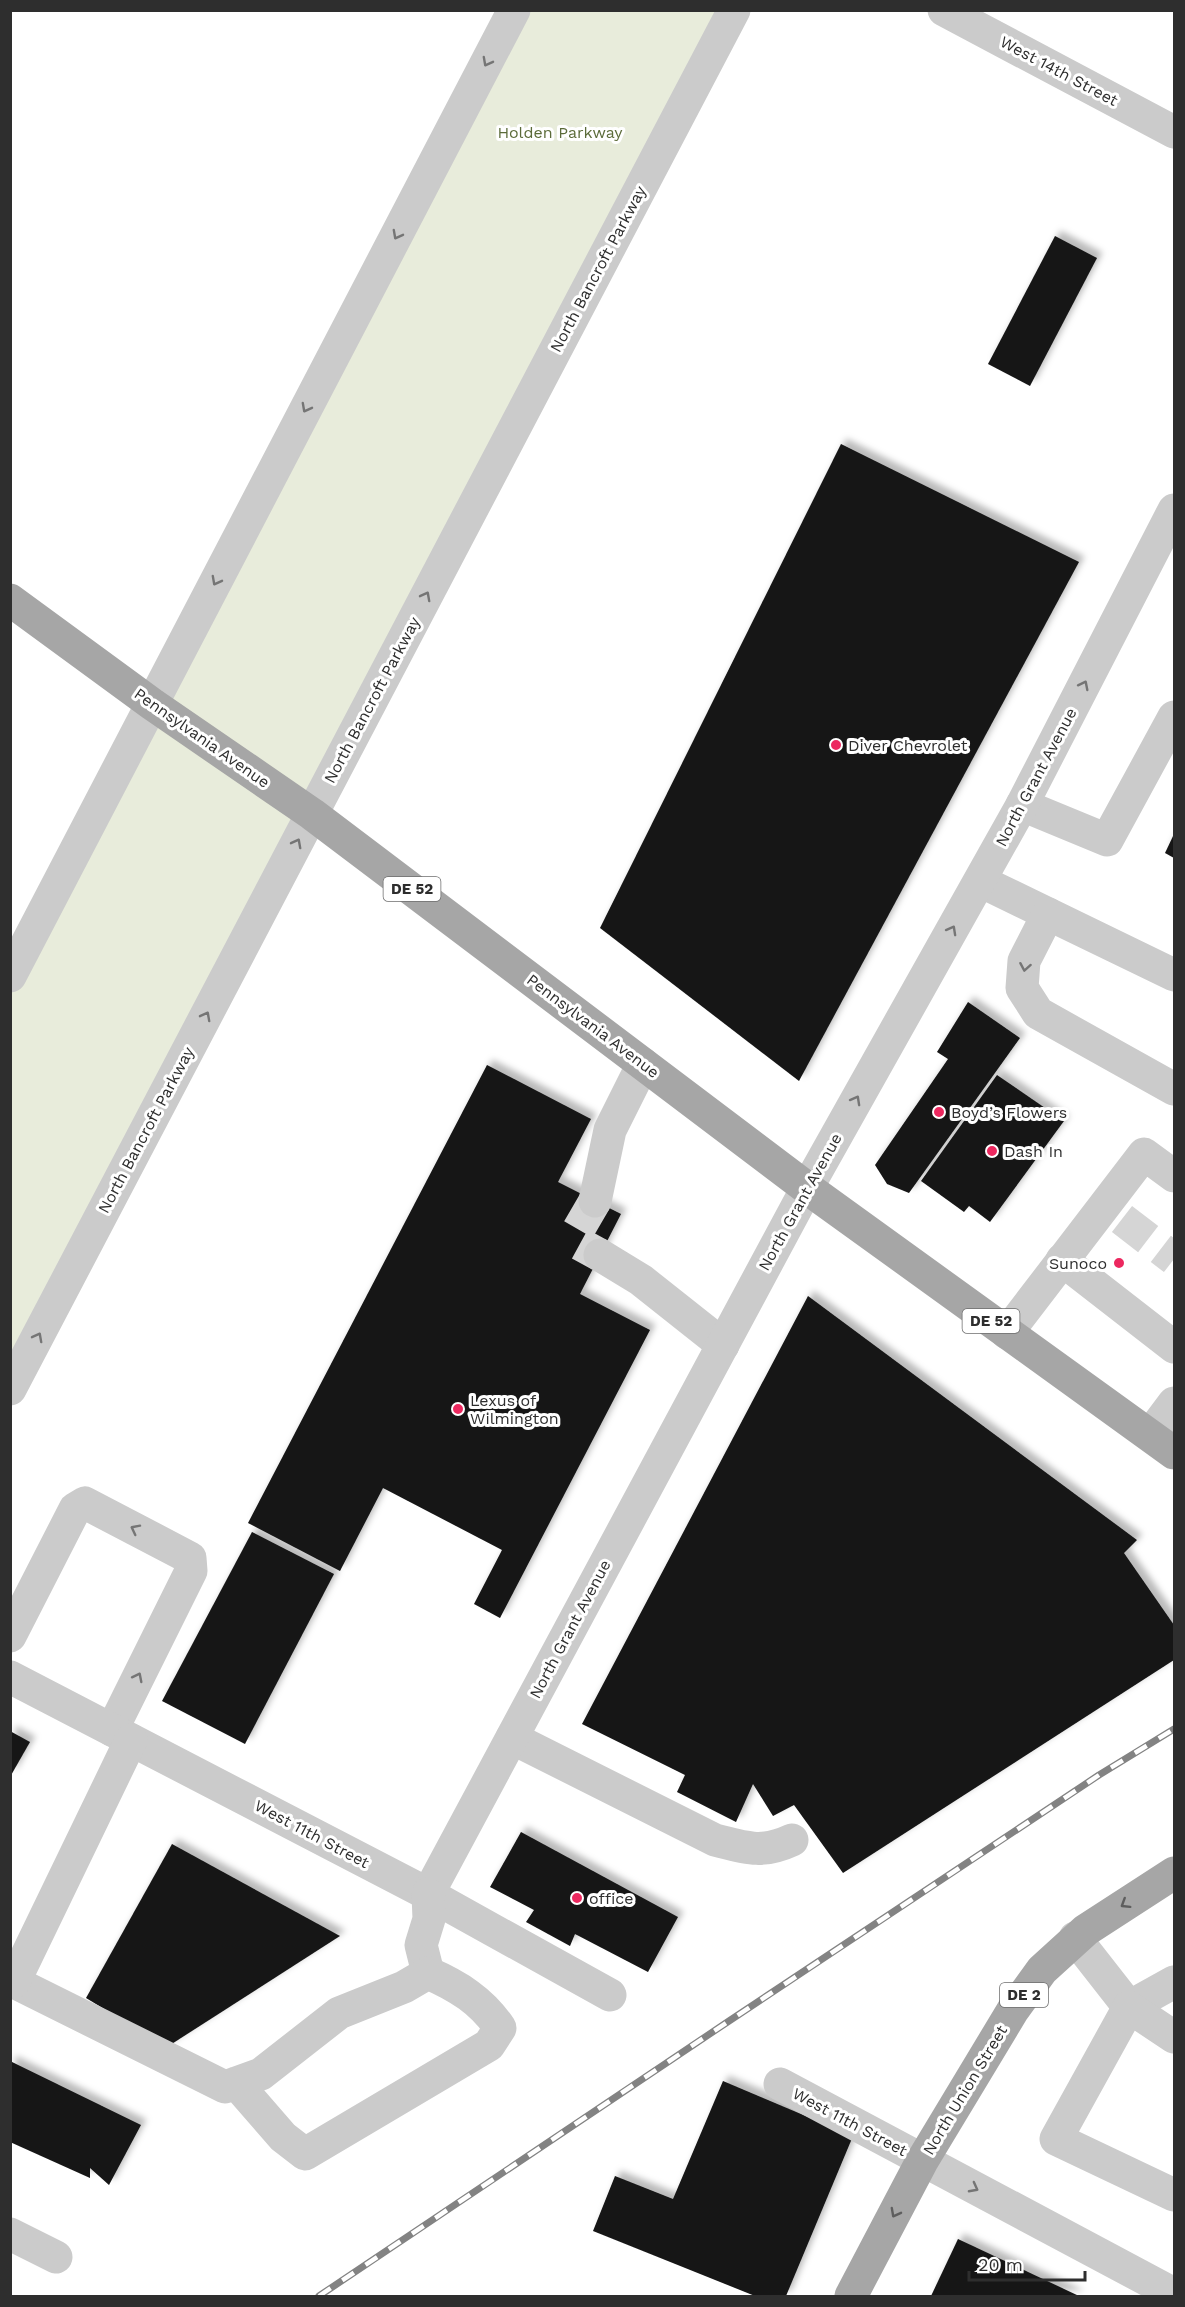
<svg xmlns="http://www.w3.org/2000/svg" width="1185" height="2307" viewBox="0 0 1185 2307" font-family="'Work Sans',sans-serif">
	<defs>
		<filter id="shadow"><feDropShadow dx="5.5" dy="-5.5" stdDeviation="3" flood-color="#0004"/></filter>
	</defs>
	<rect width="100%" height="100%" fill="#fff"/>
	<path fill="#e8ecdb" d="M 514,11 L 734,11 L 11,1389 L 11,976 Z"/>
	<g fill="#151515" filter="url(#shadow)">
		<path d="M 1055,236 L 1097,258 L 1030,386 L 988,364 Z"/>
		<path d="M 841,444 L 1079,562 L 799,1081 L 600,928 Z"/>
		<path d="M 1174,834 L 1174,858 L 1165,853 Z"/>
		<path d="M 968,1002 L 1020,1038 L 909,1193 L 887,1184 L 875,1165 L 948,1059 L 937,1052 Z"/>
		<path d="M 487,1065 L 591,1119 L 558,1182 L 621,1214 L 580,1294 L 650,1330 L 500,1618 L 474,1604 L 502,1550 L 383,1488 L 340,1571 L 248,1523 Z"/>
		<path d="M 997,1075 L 1064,1121 L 990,1222 L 969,1206 L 964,1212 L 921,1181 Z"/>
		<path d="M 808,1296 L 1137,1540 L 1124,1553 L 1174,1625 L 1174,1660 L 843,1873 L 794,1805 L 773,1816 L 753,1784 L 736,1822 L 677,1792 L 685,1775 L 582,1724 Z"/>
		<path d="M 252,1532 L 334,1574 L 245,1744 L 162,1701 Z"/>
		<path d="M 10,1731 L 30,1742 L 10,1777 Z"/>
		<path d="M 521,1832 L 678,1917 L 648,1972 L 575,1934 L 570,1946 L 526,1922 L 534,1910 L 490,1887 Z"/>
		<path d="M 172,1844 L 340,1936 L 167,2047 L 86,1998 Z"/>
		<path d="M 10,2061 L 141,2125 L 109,2185 L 90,2168 L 90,2178 L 10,2142 Z"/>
		<path d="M 723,2081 L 853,2136 L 786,2296 L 755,2296 L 593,2231 L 615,2176 L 673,2199 Z"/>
		<path d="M 958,2239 L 1079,2296 L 931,2296 Z"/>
	</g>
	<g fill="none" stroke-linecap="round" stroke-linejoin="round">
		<g stroke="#d5d5d5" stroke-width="33" stroke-dasharray="33 16" stroke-linecap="butt">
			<path d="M 595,1201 L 577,1232 L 578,1243 L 600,1255"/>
			<path d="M 1122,1219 L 1174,1259"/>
		</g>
		<g stroke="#cbcbcb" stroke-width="33">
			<path d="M 944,10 L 1174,132"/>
			<path d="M 1022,805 L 1107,840 L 1174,717"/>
			<path d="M 980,881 L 1174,975"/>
			<path d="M 1048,914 L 1024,961 L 1022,988 L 1038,1013 L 1174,1089"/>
			<path d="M 10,976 L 514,10"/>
			<path d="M 595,1201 L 610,1130 L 643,1064"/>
			<path d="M 600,1255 L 641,1280 L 723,1345"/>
			<path d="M 1062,1260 L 1174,1347"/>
			<path d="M 1007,1333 L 1144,1154 L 1174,1176"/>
			<path d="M 10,1389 L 734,10"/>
			<path d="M 1150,1435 L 1174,1403"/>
			<path d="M 10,1636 L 75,1509 L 85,1503 L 190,1558 L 191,1571 L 112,1730"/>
			<path d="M 10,1677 L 428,1894 L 610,1995"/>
			<path d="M 512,1738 L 715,1840 C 746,1848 762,1854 792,1840"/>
			<path d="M 428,1894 L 807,1188 L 1022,805 L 1174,510"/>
			<path d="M 428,1894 L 429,1919 L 421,1945 L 428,1973"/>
			<path d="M 1075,1938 L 1129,2007 L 1174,1982"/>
			<path d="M 10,1980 L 225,2087 L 261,2074 L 339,2013 L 404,1987 L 428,1973 C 458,1986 482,2001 500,2028 L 489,2045 L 305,2154 L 283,2137 L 236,2083"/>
			<path d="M 14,1982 L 131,1740"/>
			<path d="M 1174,2037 L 1129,2007 L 1056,2139 L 1174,2195"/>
			<path d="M 780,2084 L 1174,2294"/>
			<path d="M 10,2234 L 56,2257"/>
		</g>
		<g stroke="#a6a6a6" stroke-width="33">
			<path d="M 10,600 L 152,704 L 312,814 L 807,1188 L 1174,1453"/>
			<path d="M 851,2296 L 922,2161 L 1013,2010 L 1042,1970 L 1086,1930 L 1174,1873"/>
		</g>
		<g stroke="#838383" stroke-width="7">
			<path id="rail" d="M 319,2296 L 729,2021 L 1099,1775 L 1174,1729"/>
		</g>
		<use href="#rail" stroke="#fff" stroke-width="4.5" stroke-dasharray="14" stroke-linecap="butt"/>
	</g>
	<defs><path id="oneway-chevron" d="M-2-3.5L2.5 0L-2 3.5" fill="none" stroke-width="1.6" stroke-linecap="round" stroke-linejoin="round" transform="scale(1.5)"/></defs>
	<g stroke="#757575">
		<use href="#oneway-chevron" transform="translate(487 62) rotate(118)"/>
		<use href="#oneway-chevron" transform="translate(397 235) rotate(118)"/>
		<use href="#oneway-chevron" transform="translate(306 408) rotate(118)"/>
		<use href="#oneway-chevron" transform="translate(216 581) rotate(118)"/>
		<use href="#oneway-chevron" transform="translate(426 596) rotate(-62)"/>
		<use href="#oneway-chevron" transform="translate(1084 685) rotate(-63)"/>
		<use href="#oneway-chevron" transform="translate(297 843) rotate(-62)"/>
		<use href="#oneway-chevron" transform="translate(952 930) rotate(-61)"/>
		<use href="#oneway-chevron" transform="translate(1025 967) rotate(100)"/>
		<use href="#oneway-chevron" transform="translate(206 1016) rotate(-62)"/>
		<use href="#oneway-chevron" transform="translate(856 1100) rotate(-61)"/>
		<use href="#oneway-chevron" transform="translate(38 1337) rotate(-62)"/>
		<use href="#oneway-chevron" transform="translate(135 1529) rotate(-153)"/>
		<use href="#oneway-chevron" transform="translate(138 1677) rotate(-63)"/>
		<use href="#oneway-chevron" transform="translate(974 2188) rotate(28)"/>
	</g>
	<g stroke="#5e5e5e">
		<use href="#oneway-chevron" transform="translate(1125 1904) rotate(148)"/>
		<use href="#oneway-chevron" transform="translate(895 2213) rotate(118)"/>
	</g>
	<g fill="#ec285f" stroke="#fff" stroke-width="2">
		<circle cx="836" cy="745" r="6"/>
		<circle cx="939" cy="1112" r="6"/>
		<circle cx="992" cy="1151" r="6"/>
		<circle cx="1119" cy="1263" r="6"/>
		<circle cx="458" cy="1409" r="6"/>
		<circle cx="577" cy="1898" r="6"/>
	</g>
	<g text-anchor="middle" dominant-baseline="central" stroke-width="6" stroke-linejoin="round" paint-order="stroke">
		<g fill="#fff" stroke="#6d6d6d" stroke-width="1.5">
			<rect x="383.5" y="877" width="57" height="24" rx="4.5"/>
			<rect x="962.5" y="1309" width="57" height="24" rx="4.5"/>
			<rect x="1000" y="1983" width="48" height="24" rx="4.5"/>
		</g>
		<g font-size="15" font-weight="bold" fill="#2e2e2e">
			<text x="412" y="889">DE 52</text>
			<text x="991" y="1321">DE 52</text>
			<text x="1024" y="1995">DE 2</text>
		</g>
		<g font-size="16" fill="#2e2e2e" stroke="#fff">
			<text transform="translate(1059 71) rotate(28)">West 14th Street</text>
			<text transform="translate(598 269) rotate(-62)">North Bancroft Parkway</text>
			<text transform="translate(372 700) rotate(-62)">North Bancroft Parkway</text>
			<text transform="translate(202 738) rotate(35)">Pennsylvania Avenue</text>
			<text transform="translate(1036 777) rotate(-62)">North Grant Avenue</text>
			<text transform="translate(593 1026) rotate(37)">Pennsylvania Avenue</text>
			<text transform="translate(146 1130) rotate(-62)">North Bancroft Parkway</text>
			<text transform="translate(800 1202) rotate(-61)">North Grant Avenue</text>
			<text transform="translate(570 1629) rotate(-62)">North Grant Avenue</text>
			<text transform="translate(312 1834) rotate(28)">West 11th Street</text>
			<text transform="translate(965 2090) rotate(-59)">North Union Street</text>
			<text transform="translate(850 2122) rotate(28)">West 11th Street</text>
		</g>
		<g font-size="16" fill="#5b6b39" stroke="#fff">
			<text x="560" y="132">Holden Parkway</text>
		</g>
		<g font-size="16" fill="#2e2e2e" stroke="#fff" text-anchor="start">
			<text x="848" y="745">Diver Chevrolet</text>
			<text x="951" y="1112">Boyd’s Flowers</text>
			<text x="1004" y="1151">Dash In</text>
			<text x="1107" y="1263" text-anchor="end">Sunoco</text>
			<text x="470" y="1400">Lexus of<tspan x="470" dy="18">Wilmington</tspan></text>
			<text x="589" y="1898">office</text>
		</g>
	</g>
	<rect width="1185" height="2307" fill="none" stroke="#2e2e2e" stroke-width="24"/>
	<path d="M969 2271v9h116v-9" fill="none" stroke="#2e2e2e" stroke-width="3"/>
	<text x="978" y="2271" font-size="18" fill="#2e2e2e" stroke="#ffffff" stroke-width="4.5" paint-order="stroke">20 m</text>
</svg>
